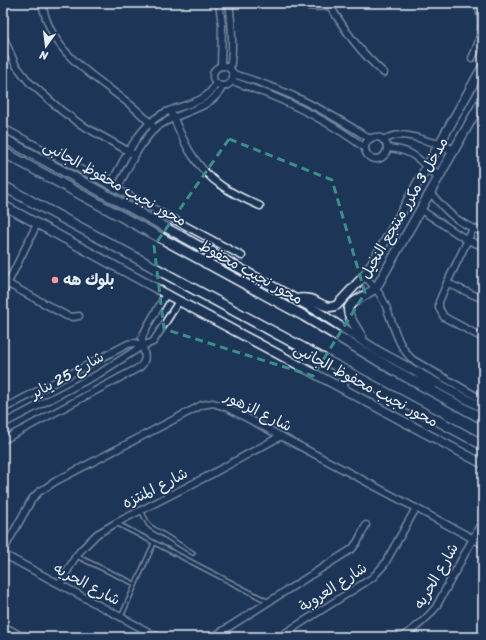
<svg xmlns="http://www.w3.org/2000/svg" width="486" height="640" viewBox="0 0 486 640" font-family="Sriracha,'Playpen Sans Arabic',sans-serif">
	<rect width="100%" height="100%" fill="#1d3557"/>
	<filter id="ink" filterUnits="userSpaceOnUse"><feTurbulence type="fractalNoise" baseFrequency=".025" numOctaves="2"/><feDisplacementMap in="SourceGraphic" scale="8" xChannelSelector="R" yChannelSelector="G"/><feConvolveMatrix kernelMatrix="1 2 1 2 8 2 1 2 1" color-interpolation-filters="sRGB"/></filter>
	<g filter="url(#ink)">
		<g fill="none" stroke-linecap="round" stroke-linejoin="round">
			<g stroke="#e8f1f8" stroke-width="6">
				<g id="service">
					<path d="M 141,510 L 148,524 L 151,527 L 193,553"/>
					<path d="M 116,523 L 267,601"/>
					<path d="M 76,556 L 135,584"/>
					<path d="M 121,617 L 154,543"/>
				</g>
			</g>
			<g stroke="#e8f1f8" stroke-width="9">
				<g id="minor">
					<path d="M 42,3 C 54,69 118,83 155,129"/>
					<path d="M 219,3 L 222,25 L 221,66"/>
					<path d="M 229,3 C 232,25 234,47 230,69"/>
					<path d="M 291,3 C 306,7 322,9 337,3"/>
					<path d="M 330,6 C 347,33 359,51 384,73"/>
					<path d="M 3,36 L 15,64 L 29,82 L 62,111 L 80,124 L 135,155"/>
					<path d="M 472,58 C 480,42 486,20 476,3"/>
					<circle cx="223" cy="76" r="10"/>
					<path d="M 233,74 C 285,89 324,109 370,139"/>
					<path d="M 232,81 C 280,97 324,117 365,148"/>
					<path d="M 172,114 C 184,143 195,168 222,186 C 233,194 247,200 260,206"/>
					<path d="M 3,128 L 242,256"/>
					<circle cx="376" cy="148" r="11"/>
					<path d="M 383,140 C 404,129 419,140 440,144"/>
					<path d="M 387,148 C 404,149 416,154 426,167"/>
					<path d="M 110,185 C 124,161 137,128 162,114 C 180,104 207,105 216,83"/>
					<path d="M 117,189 C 127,170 140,141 157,127 C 179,110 210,112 223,86"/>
					<path d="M 431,193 C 447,213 459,224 483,232"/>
					<path d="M 421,210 L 467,240 L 483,246"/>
					<path d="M 473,229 L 447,283 L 439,302 L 439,308 L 444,317 L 483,338"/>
					<path d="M 364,276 C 373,284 380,293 385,304 C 393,323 397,346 413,360 L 483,400"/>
					<path d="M 3,281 L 67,316 L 73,317 L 79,316"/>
					<path d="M 447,283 L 483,299"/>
					<path d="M 3,293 L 37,224"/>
					<path d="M 3,409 L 128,344 L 135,343 L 142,346"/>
					<path d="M 3,424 L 100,373 L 142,346 L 153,342 L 179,301"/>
					<path d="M 3,440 L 140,367 C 150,357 141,350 142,338 C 144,330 161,304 166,294"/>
					<path d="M 3,551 L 32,499 L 39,492 L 56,481 L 202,405 L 213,403 L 228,408 L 483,544"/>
					<path d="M 3,554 L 158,637"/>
					<path d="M 60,584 L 76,556 L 82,549 L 97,534 L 116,523 L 208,476 L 281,436"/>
					<path d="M 3,626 L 23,637"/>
					<path d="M 213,637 L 352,549 L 358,541 L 366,525"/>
					<path d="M 279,637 L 372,578 L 384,565 L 416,508"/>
					<path d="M 402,637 C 416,628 426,620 436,607 L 483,520"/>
				</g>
			</g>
			<g stroke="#e8f1f8" stroke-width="11">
				<g id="tertiary">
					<path d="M 3,138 L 314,309 L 378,351 L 483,408"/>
					<path d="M 440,144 L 454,151"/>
					<path d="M 426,167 L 440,176"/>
					<path d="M 3,205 L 179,301 L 483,464"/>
					<path d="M 297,299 C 301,298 305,298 310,299 C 319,301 327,311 337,305 L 364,276 L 387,238 L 483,66"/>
					<path d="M 362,337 C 339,302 345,309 376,288 L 483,99"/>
					<path d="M 3,636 L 4,637"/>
				</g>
			</g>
			<g stroke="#e8f1f8" stroke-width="12">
				<g id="secondary">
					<path d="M 3,152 L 304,316 L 392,369 L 483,419"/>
					<path d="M 3,186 L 483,445"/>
					<path d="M 206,263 L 212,252"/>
					<path d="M 420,374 L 431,388"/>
					<path d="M 341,387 L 348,372"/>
				</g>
			</g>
			<use href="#service" stroke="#1d3557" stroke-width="3"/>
			<use href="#minor" stroke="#1d3557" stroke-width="6"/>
			<use href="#tertiary" stroke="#1d3557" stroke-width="8"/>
			<use href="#secondary" stroke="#1d3557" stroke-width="9"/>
		</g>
	</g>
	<path d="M0 0H486V640H0ZM 229,139 L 332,180 L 365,293 L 313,376 L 164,329 L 154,246 Z" fill="#1d3557" fill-opacity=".55" fill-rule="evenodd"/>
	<path fill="none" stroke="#3a8f8a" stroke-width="3" stroke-dasharray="8 5" stroke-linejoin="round" d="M 229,139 L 332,180 L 365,293 L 313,376 L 164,329 L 154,246 Z"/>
	<circle fill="#ff9aa2" stroke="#1d3557" stroke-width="1.5" cx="55" cy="280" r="4"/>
	<g text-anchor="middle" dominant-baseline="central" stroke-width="3.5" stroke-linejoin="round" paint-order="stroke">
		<g font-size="15" fill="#e8f1f8" stroke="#1d3557">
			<text transform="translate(115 183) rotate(29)">محور نجيب محفوظ الجانبى</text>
			<text transform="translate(404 208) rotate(-60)">مدخل 3 مكرر منتجع النخيل</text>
			<text transform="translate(251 272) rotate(29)">محور نجيب محفوظ</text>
			<text transform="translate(67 375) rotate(-29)">شارع 25 يناير</text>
			<text transform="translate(366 385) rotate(28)">محور نجيب محفوظ الجانبى</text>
			<text transform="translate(258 411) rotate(26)">شارع الزهور</text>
			<text transform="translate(155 488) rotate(-27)">شارع المنتزه</text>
			<text transform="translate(436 576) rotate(-60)">شارع الحريه</text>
			<text transform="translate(87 584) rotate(28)">شارع الحريه</text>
			<text transform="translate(333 587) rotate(-33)">شارع العروبة</text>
		</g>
		<g font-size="15" font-weight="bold" fill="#e8f1f8" stroke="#1d3557" text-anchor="start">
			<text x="63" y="280">بلوك هه</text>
		</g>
	</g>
	<rect width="486" height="640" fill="none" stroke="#1d3557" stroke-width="16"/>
	<rect x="8" y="8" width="470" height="624" fill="none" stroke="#e8f1f8" stroke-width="1.5" filter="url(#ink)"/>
	<g transform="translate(46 46) rotate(194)" stroke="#1d3557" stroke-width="3" paint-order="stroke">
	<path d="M0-3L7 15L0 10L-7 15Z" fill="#e8f1f8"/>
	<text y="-6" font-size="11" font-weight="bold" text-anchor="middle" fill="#e8f1f8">N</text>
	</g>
</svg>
